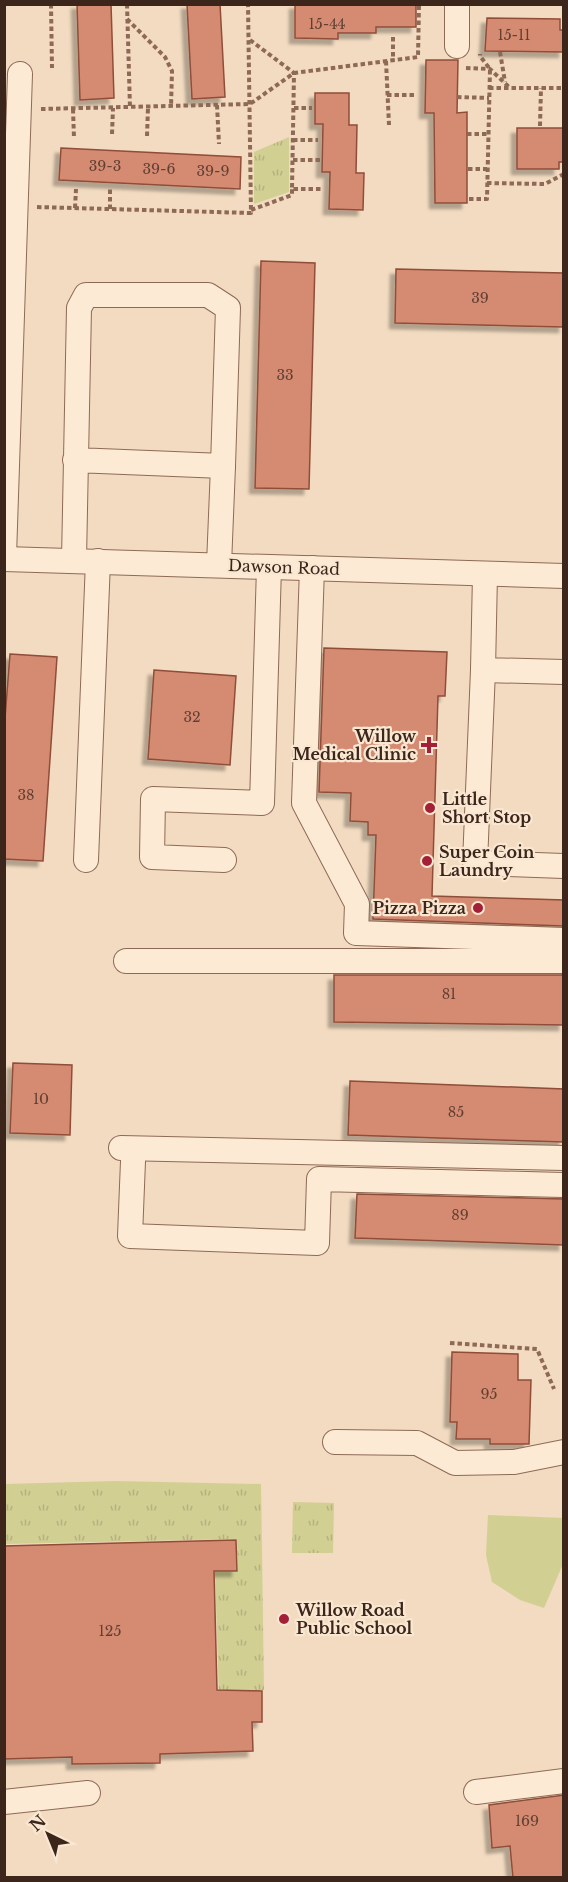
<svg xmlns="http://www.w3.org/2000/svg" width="568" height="1882" viewBox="0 0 568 1882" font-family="'Libre Baskerville',serif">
	<defs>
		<pattern id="park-tufts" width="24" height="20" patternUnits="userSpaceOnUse" patternTransform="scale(1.5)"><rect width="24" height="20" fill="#d2cf93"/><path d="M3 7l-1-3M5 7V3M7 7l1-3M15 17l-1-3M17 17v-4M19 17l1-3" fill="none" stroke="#b5b27e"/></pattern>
		<filter id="shadow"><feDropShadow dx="-5.5" dy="5.5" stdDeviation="1.5" flood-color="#0004"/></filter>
	</defs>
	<rect width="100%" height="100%" fill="#f2dbc0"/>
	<path fill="#d2cf93" d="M 488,1515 L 563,1518 L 563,1564 L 544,1608 L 520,1600 L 492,1582 L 486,1555 Z"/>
	<g fill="url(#park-tufts)">
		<path d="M 289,137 L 289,192 L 254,204 L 254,152 Z"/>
		<path d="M 115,1481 L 261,1484 L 264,1690 L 231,1690 L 231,1697 L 219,1697 L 215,1572 L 238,1572 L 237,1539 L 5,1544 L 4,1484 Z"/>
		<path d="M 293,1502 L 334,1503 L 333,1553 L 292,1553 Z"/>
	</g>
	<g fill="#d58b72" stroke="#904d39" stroke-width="1.5" filter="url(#shadow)">
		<path d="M 77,4 L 111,4 L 114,98 L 80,100 Z"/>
		<path d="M 187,4 L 220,4 L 225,97 L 192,99 Z"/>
		<path d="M 295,4 L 416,4 L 416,27 L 376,27 L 376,33 L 338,33 L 338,39 L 295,38 Z"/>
		<path d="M 487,18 L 560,19 L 560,30 L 564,30 L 564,52 L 485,51 Z"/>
		<path d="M 426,60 L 458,60 L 457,113 L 467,112 L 467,203 L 435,203 L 434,113 L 425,113 Z"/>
		<path d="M 315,93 L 349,93 L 349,125 L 357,125 L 356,173 L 364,173 L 363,210 L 329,209 L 330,172 L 322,172 L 323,124 L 315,124 Z"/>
		<path d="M 517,128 L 564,128 L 564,162 L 559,162 L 559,169 L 517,169 Z"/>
		<path d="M 61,148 L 241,157 L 240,189 L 59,180 Z"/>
		<path d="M 261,261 L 315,263 L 309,489 L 255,488 Z"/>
		<path d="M 396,269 L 564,273 L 564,327 L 395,323 Z"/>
		<path d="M 324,648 L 447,652 L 445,696 L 438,696 L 432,896 L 564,900 L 564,926 L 373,919 L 376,835 L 368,835 L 368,822 L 350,821 L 351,793 L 319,792 Z"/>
		<path d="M 10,654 L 57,657 L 43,861 L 4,859 L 4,731 Z"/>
		<path d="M 154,670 L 236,676 L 230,765 L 148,759 Z"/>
		<path d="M 334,975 L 564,975 L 564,1025 L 334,1022 Z"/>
		<path d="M 13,1063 L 72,1065 L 70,1135 L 10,1133 Z"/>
		<path d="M 350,1081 L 564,1089 L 564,1142 L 348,1135 Z"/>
		<path d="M 357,1194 L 564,1199 L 564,1245 L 355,1238 Z"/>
		<path d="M 452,1352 L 518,1354 L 518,1380 L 531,1380 L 529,1444 L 490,1444 L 490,1439 L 456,1439 L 457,1422 L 450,1422 Z"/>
		<path d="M 236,1540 L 237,1571 L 214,1571 L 217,1690 L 262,1691 L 262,1722 L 252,1722 L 253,1751 L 160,1754 L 160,1763 L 72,1764 L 72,1757 L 4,1759 L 4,1546 Z"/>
		<path d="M 564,1795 L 564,1878 L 513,1878 L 510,1846 L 492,1848 L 489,1805 Z"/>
	</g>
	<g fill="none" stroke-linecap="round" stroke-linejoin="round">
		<g stroke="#8e6a56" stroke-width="26">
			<g id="minor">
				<path d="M 457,46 L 457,4"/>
				<path d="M 4,556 L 20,74"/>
				<path d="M 4,559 L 564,576"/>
				<path d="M 74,560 L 79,308 L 86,295 L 208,295 L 228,308 L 223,466 L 75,460"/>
				<path d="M 219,565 L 223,466"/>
				<path d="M 312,568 L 304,803 L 357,904 L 356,933 L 564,940"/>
				<path d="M 485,574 L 483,670 L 564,672"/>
				<path d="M 483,670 L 475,863 L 564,866"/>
				<path d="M 86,860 L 98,561"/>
				<path d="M 224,860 L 152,857 L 153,799 L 262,803 L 269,567"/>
				<path d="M 126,961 L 564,961"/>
				<path d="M 121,1148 L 564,1158"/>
				<path d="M 133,1161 L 130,1236 L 317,1243 L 319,1179 L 564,1185"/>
				<path d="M 335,1442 L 417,1443 L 455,1463 L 514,1462 L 564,1452"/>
				<path d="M 476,1792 L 564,1781"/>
				<path d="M 4,1802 L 88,1793"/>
			</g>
		</g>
		<g stroke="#8e6a56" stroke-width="4" stroke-dasharray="4.5 3" stroke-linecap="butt">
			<path d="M 51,4 L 52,68"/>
			<path d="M 127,4 L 130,108"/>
			<path d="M 127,19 L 165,57 L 172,71 L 171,107"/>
			<path d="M 393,37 L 393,60"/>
			<path d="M 250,40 L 294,73 L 292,189 L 322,189"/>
			<path d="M 500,52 L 505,82"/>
			<path d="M 386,61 L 389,125"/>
			<path d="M 466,68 L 490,69 L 510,88"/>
			<path d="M 489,88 L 564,88"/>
			<path d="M 387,95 L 414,95"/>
			<path d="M 457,97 L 489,98"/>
			<path d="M 217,105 L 219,144"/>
			<path d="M 294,108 L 312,108"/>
			<path d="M 41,109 L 250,104 L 294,73 L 418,57 L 419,4"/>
			<path d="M 73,109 L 74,138"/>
			<path d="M 540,126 L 541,88"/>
			<path d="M 112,134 L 113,108"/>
			<path d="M 467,134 L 488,134"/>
			<path d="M 147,136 L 148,108"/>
			<path d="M 293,140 L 318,140"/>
			<path d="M 293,160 L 322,160"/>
			<path d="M 468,169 L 487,169"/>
			<path d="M 487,183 L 545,184 L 564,174"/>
			<path d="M 469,199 L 487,199 L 490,69 L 480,56 L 480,54"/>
			<path d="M 37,207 L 251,213 L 248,4"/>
			<path d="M 75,208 L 76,189"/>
			<path d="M 110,209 L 110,187"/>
			<path d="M 251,210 L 292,195 L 292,189"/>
			<path d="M 450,1343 L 537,1349 L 554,1389"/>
		</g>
		<use href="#minor" stroke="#fcead5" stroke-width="24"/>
	</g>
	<g fill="#a32037" stroke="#f9e7d1" stroke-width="2">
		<path d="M426 736h6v6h6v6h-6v6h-6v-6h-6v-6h6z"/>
		<circle cx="430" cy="808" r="6"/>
		<circle cx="427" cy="861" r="6"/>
		<circle cx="478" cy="908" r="6"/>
		<circle cx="284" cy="1619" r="6"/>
	</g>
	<g text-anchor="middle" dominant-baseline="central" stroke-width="4.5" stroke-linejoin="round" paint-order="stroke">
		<g font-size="14" fill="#623f32">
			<text x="327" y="24">15-44</text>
			<text x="514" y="35">15-11</text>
			<text x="105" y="166">39-3</text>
			<text x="159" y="169">39-6</text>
			<text x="213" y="171">39-9</text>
			<text x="480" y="298">39</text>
			<text x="285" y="375">33</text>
			<text x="192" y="717">32</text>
			<text x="26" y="795">38</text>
			<text x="449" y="994">81</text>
			<text x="41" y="1099">10</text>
			<text x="456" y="1112">85</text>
			<text x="460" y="1215">89</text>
			<text x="489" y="1394">95</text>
			<text x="110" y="1631">125</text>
			<text x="527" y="1821">169</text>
		</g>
		<g font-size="16" fill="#3c261c" stroke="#f9e7d1">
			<text transform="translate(284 567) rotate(2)">Dawson Road</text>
		</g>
		<g font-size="16" font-weight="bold" fill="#3c261c" stroke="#f9e7d1" text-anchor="start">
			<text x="416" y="736" text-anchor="end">Willow<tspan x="416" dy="18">Medical Clinic</tspan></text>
			<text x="442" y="799">Little<tspan x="442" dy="18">Short Stop</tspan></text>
			<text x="439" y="852">Super Coin<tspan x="439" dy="18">Laundry</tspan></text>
			<text x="466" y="908" text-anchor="end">Pizza Pizza</text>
			<text x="296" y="1610">Willow Road<tspan x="296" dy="18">Public School</tspan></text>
		</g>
	</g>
	<rect width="568" height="1882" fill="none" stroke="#3c261c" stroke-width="12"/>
	<g transform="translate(48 1834) rotate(317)" stroke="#f9e7d1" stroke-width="4.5" paint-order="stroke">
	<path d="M0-4.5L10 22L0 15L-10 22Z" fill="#3c261c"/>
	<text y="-9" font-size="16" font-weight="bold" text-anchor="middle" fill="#3c261c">N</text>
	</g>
</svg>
